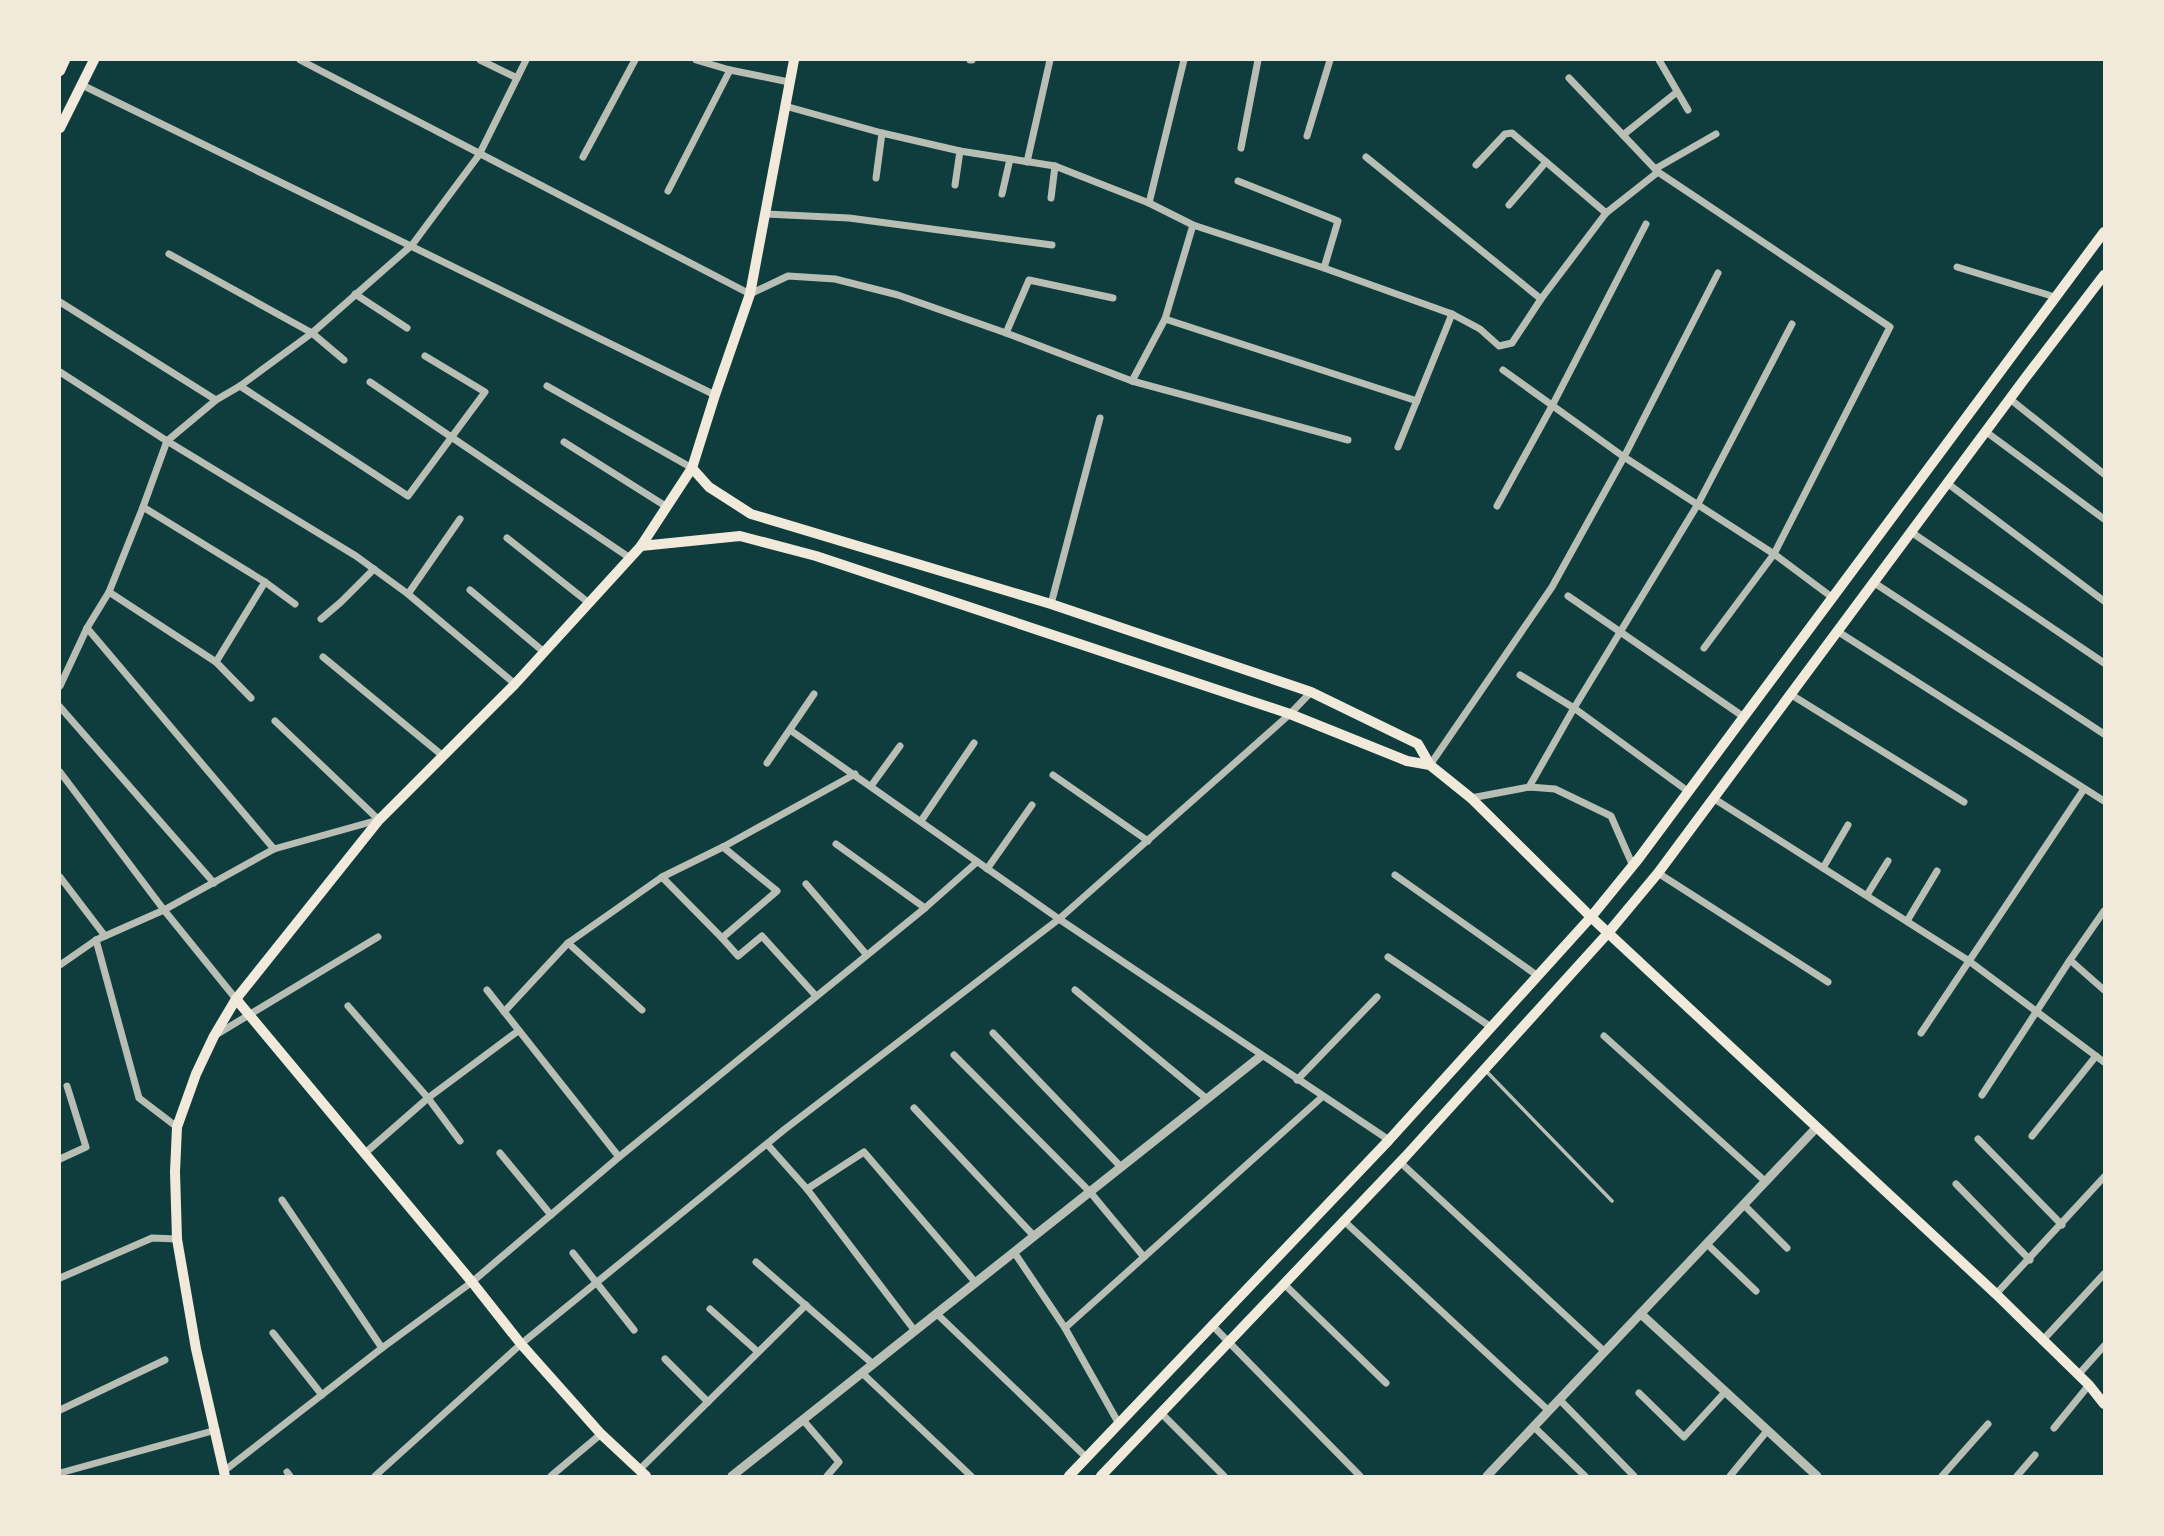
<svg xmlns="http://www.w3.org/2000/svg" width="2164" height="1536" viewBox="0 0 2164 1536" font-family="'PT Sans',sans-serif">
	<rect width="100%" height="100%" fill="#0f3d3e"/>
	<g fill="none" stroke-linecap="round" stroke-linejoin="round">
		<path stroke="#b8beb3" stroke-width="3.5" d="M 1486,1071 L 1612,1201"/>
		<g stroke="#b8beb3" stroke-width="7">
			<path d="M 300,60 L 750,294 L 788,276 L 835,279 L 898,295 L 1006,333 L 1132,381 L 1348,440"/>
			<path d="M 480,60 L 517,78"/>
			<path d="M 696,60 L 730,70 L 789,82"/>
			<path d="M 970,60 L 972,60"/>
			<path d="M 1659,60 L 1688,110"/>
			<path d="M 1569,78 L 1658,172 L 1890,327 L 1774,554 L 1704,648"/>
			<path d="M 82,85 L 715,395"/>
			<path d="M 785,106 L 882,133 L 960,151 L 1055,166 L 1149,203 L 1193,225 L 1324,268 L 1452,314 L 1480,329 L 1499,346 L 1512,343 L 1541,299"/>
			<path d="M 1623,135 L 1677,92"/>
			<path d="M 1307,136 L 1330,60"/>
			<path d="M 1241,148 L 1258,60"/>
			<path d="M 583,157 L 635,60"/>
			<path d="M 1366,157 L 1541,299 L 1606,213 L 1658,172"/>
			<path d="M 1027,162 L 1050,60"/>
			<path d="M 1476,165 L 1505,134 L 1512,133 L 1606,213"/>
			<path d="M 1655,169 L 1716,134"/>
			<path d="M 876,178 L 882,133"/>
			<path d="M 1238,181 L 1338,221 L 1324,268"/>
			<path d="M 955,185 L 960,151"/>
			<path d="M 668,191 L 730,70"/>
			<path d="M 1002,194 L 1010,159"/>
			<path d="M 1051,198 L 1055,166"/>
			<path d="M 1149,203 L 1184,60"/>
			<path d="M 1509,205 L 1546,162"/>
			<path d="M 766,214 L 849,218 L 1052,245"/>
			<path d="M 169,254 L 312,333 L 344,360"/>
			<path d="M 1957,267 L 2055,297"/>
			<path d="M 355,294 L 407,328"/>
			<path d="M 60,302 L 216,400"/>
			<path d="M 1165,319 L 1417,401"/>
			<path d="M 1006,333 L 1029,280 L 1113,298"/>
			<path d="M 1503,370 L 1624,457 L 1774,554 L 1833,598"/>
			<path d="M 60,372 L 167,441 L 356,556 L 408,594 L 515,684"/>
			<path d="M 1132,381 L 1165,319 L 1193,225"/>
			<path d="M 370,382 L 630,558"/>
			<path d="M 240,386 L 408,496 L 485,392 L 425,356"/>
			<path d="M 547,386 L 692,468"/>
			<path d="M 2010,399 L 2104,474"/>
			<path d="M 1985,431 L 2104,519"/>
			<path d="M 167,441 L 216,400 L 240,386 L 312,333 L 412,245 L 479,155 L 526,60"/>
			<path d="M 564,442 L 667,507"/>
			<path d="M 1398,447 L 1452,314"/>
			<path d="M 1947,483 L 2104,601"/>
			<path d="M 1497,506 L 1552,406 L 1646,224"/>
			<path d="M 143,507 L 265,582 L 295,604"/>
			<path d="M 1911,532 L 2104,663"/>
			<path d="M 507,538 L 589,603"/>
			<path d="M 1873,582 L 2104,734"/>
			<path d="M 470,590 L 544,652"/>
			<path d="M 109,592 L 216,662 L 251,698"/>
			<path d="M 408,594 L 460,519"/>
			<path d="M 1568,596 L 1744,717"/>
			<path d="M 1051,604 L 1100,418"/>
			<path d="M 321,619 L 341,602 L 374,569"/>
			<path d="M 87,628 L 274,849"/>
			<path d="M 1837,631 L 2104,801"/>
			<path d="M 323,657 L 443,756"/>
			<path d="M 216,662 L 265,582"/>
			<path d="M 1520,675 L 1574,708 L 1689,792"/>
			<path d="M 60,686 L 87,628 L 109,592 L 143,507 L 167,441"/>
			<path d="M 1790,694 L 1964,802"/>
			<path d="M 60,707 L 214,883"/>
			<path d="M 275,721 L 379,820"/>
			<path d="M 790,730 L 1059,919 L 1389,1140"/>
			<path d="M 767,763 L 814,694"/>
			<path d="M 1430,765 L 1552,587 L 1624,457 L 1718,273"/>
			<path d="M 60,772 L 164,910 L 236,999"/>
			<path d="M 1053,775 L 1148,841"/>
			<path d="M 871,786 L 900,746"/>
			<path d="M 1529,787 L 1574,708 L 1698,504 L 1792,324"/>
			<path d="M 1471,798 L 1529,787 L 1555,789 L 1611,816 L 1633,866"/>
			<path d="M 1713,798 L 1969,961 L 2104,1062"/>
			<path d="M 921,821 L 974,743"/>
			<path d="M 836,844 L 925,908"/>
			<path d="M 1823,868 L 1848,825"/>
			<path d="M 987,869 L 1032,805"/>
			<path d="M 1658,873 L 1828,982"/>
			<path d="M 1395,875 L 1538,976"/>
			<path d="M 60,877 L 105,936"/>
			<path d="M 662,877 L 722,938 L 777,891 L 723,847"/>
			<path d="M 806,884 L 866,954"/>
			<path d="M 1867,895 L 1888,861"/>
			<path d="M 1907,921 L 1937,871"/>
			<path d="M 722,938 L 738,956 L 762,936 L 816,996"/>
			<path d="M 96,940 L 139,1098 L 177,1127"/>
			<path d="M 568,943 L 642,1010"/>
			<path d="M 1388,957 L 1491,1027"/>
			<path d="M 2070,960 L 2104,990"/>
			<path d="M 60,965 L 96,940 L 164,910 L 274,849 L 378,820"/>
			<path d="M 487,990 L 619,1157"/>
			<path d="M 1075,990 L 1207,1099"/>
			<path d="M 348,1006 L 428,1098 L 460,1141"/>
			<path d="M 504,1012 L 568,943 L 662,877 L 723,847 L 855,774"/>
			<path d="M 993,1033 L 1121,1167"/>
			<path d="M 1921,1033 L 2084,789"/>
			<path d="M 214,1036 L 378,937"/>
			<path d="M 1604,1036 L 1766,1182"/>
			<path d="M 954,1055 L 1090,1192 L 1144,1257"/>
			<path d="M 1297,1080 L 1377,997"/>
			<path d="M 1982,1095 L 2070,960 L 2104,911"/>
			<path d="M 914,1108 L 1034,1236"/>
			<path d="M 2032,1136 L 2096,1056"/>
			<path d="M 1978,1139 L 2062,1225"/>
			<path d="M 767,1144 L 807,1189 L 915,1331"/>
			<path d="M 500,1153 L 551,1215"/>
			<path d="M 364,1154 L 428,1098 L 518,1031"/>
			<path d="M 60,1159 L 86,1147 L 67,1086"/>
			<path d="M 1400,1162 L 1605,1352"/>
			<path d="M 1956,1184 L 2030,1260"/>
			<path d="M 807,1189 L 864,1152 L 976,1283"/>
			<path d="M 282,1200 L 382,1348"/>
			<path d="M 1744,1205 L 1787,1248"/>
			<path d="M 1344,1221 L 1549,1411"/>
			<path d="M 1707,1244 L 1756,1291"/>
			<path d="M 1014,1252 L 1065,1328 L 1119,1424"/>
			<path d="M 573,1253 L 634,1330"/>
			<path d="M 756,1262 L 873,1364"/>
			<path d="M 60,1278 L 152,1238 L 177,1239"/>
			<path d="M 1284,1284 L 1386,1383"/>
			<path d="M 1996,1294 L 2104,1177"/>
			<path d="M 710,1309 L 758,1352"/>
			<path d="M 937,1314 L 1087,1458"/>
			<path d="M 1213,1326 L 1360,1476"/>
			<path d="M 1065,1328 L 1322,1097"/>
			<path d="M 273,1333 L 322,1395"/>
			<path d="M 2042,1341 L 2104,1274"/>
			<path d="M 665,1359 L 708,1402"/>
			<path d="M 862,1373 L 971,1476"/>
			<path d="M 2078,1375 L 2104,1346"/>
			<path d="M 1639,1393 L 1684,1437 L 1725,1392"/>
			<path d="M 1560,1400 L 1634,1476"/>
			<path d="M 60,1410 L 165,1360"/>
			<path d="M 1161,1413 L 1224,1476"/>
			<path d="M 803,1420 L 839,1462 L 827,1476"/>
			<path d="M 1534,1427 L 1585,1476"/>
			<path d="M 2054,1428 L 2089,1385"/>
			<path d="M 639,1470 L 806,1305"/>
			<path d="M 224,1471 L 382,1348 L 472,1282 L 619,1157 L 925,908 L 977,862"/>
			<path d="M 287,1472 L 290,1476"/>
			<path d="M 60,1473 L 216,1430"/>
			<path d="M 375,1476 L 521,1344 L 785,1129 L 1059,919 L 1290,714 L 1311,692"/>
			<path d="M 551,1476 L 601,1434"/>
			<path d="M 1730,1476 L 1767,1431"/>
			<path d="M 1942,1476 L 1988,1424"/>
			<path d="M 2017,1476 L 2035,1455"/>
		</g>
		<g stroke="#b8beb3" stroke-width="9">
			<path d="M 1641,1314 L 1817,1476"/>
			<path d="M 732,1476 L 1261,1056"/>
			<path d="M 1487,1476 L 1817,1127"/>
		</g>
		<g stroke="#f1e9da" stroke-width="10">
			<path d="M 692,468 L 709,487 L 751,514 L 1051,604 L 1311,692 L 1418,744 L 1430,765 L 1471,798 L 1591,917 L 1996,1294 L 2089,1385 L 2104,1404"/>
			<path d="M 641,546 L 740,536 L 816,556 L 1290,714 L 1407,761 L 1430,765"/>
			<path d="M 236,999 L 472,1282 L 521,1344 L 601,1434 L 646,1476"/>
			<path d="M 225,1476 L 196,1349 L 177,1239 L 175,1172 L 177,1127 L 196,1074 L 214,1036 L 236,999 L 379,820 L 515,684 L 641,546 L 692,468 L 715,395 L 750,294 L 794,60"/>
			<path d="M 1069,1476 L 1389,1140 L 1591,917 L 1639,858 L 2104,232"/>
			<path d="M 1101,1476 L 1406,1156 L 1608,933 L 1658,873 L 2026,377 L 2104,275"/>
		</g>
		<g stroke="#f1e9da" stroke-width="10">
			<path d="M 60,71 L 65,60"/>
			<path d="M 60,128 L 94,60"/>
		</g>
	</g>
	<rect width="2164" height="1536" fill="none" stroke="#f1e9da" stroke-width="122"/>
</svg>
